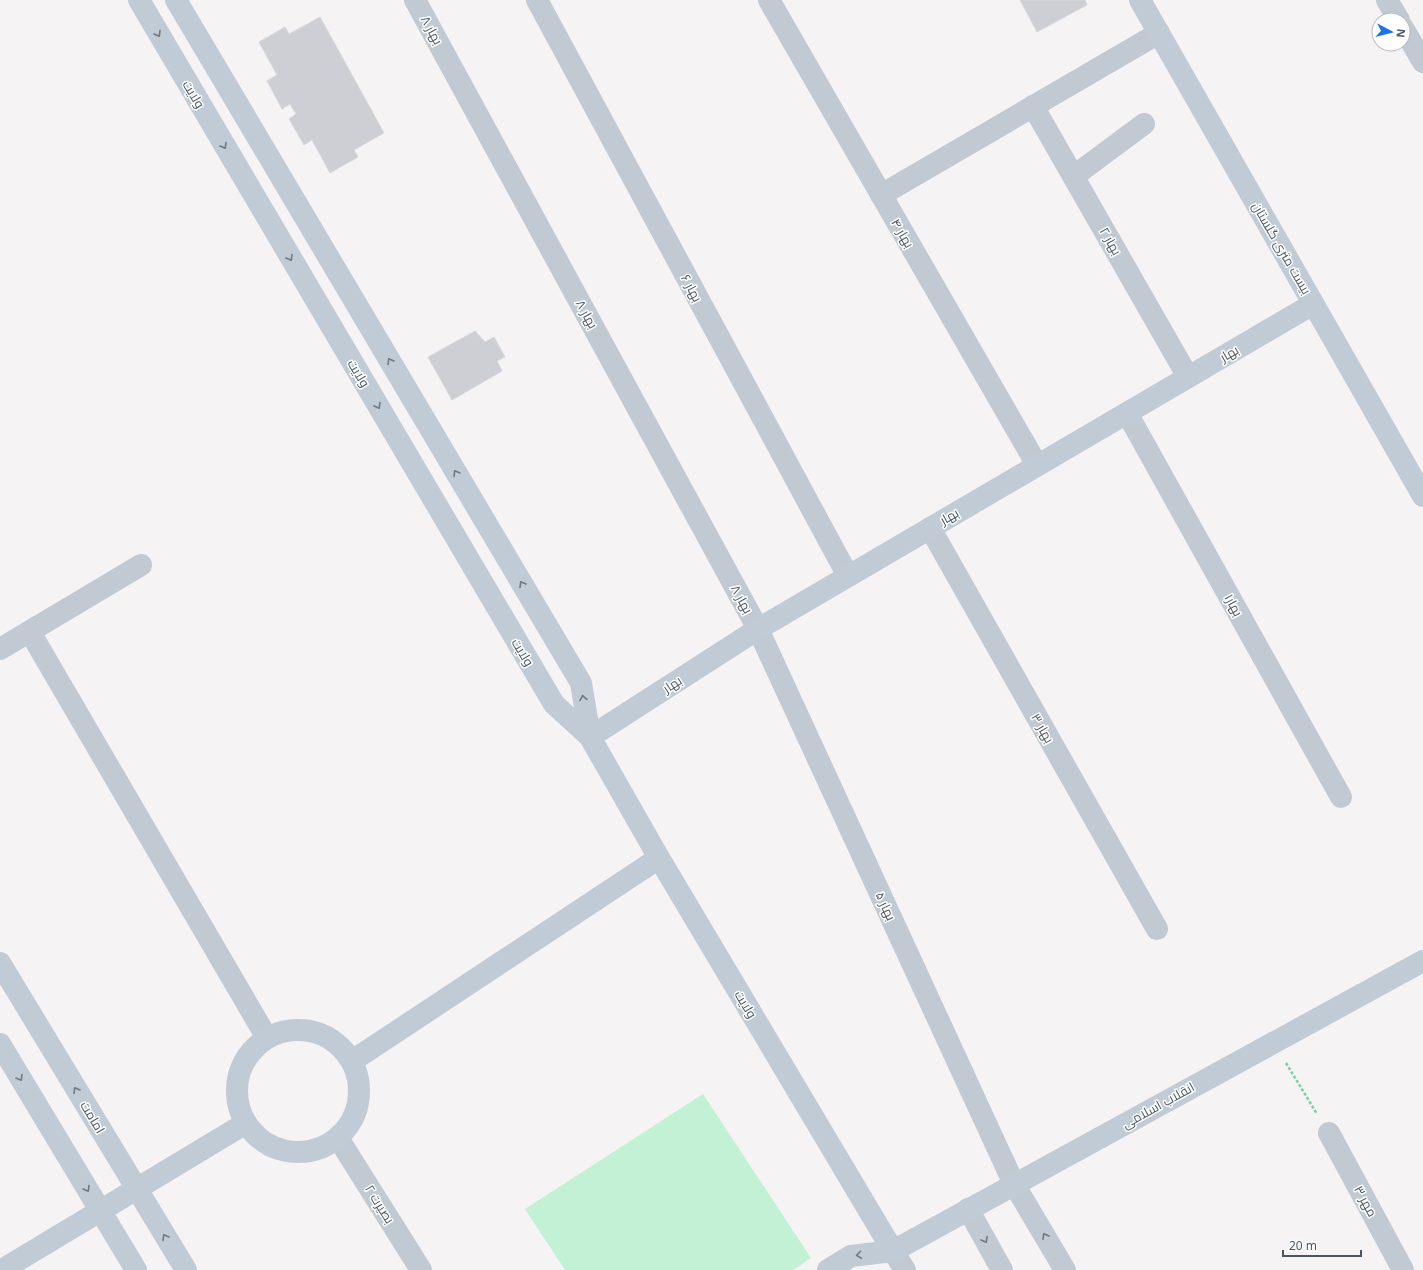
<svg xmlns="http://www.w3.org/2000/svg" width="1423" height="1270" viewBox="0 0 1423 1270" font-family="'Noto Sans',Cairo,sans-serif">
	<rect width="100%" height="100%" fill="#f5f3f3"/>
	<path fill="#c3f1d5" d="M 703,1094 L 811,1258 L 793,1270 L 565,1270 L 525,1209 Z"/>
	<g fill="#cdcfd5" stroke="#d7d9de">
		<path d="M 1020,0 L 1085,0 L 1087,5 L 1037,32 Z"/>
		<path d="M 320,17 L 384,133 L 354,150 L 358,157 L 330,173 L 312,140 L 304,145 L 289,119 L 296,114 L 290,104 L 282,109 L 267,81 L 277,75 L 259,42 L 285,27 L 289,34 Z"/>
		<path d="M 475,331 L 485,342 L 494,337 L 505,357 L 497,361 L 502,371 L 452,400 L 428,357 Z"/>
	</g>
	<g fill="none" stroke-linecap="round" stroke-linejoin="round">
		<path stroke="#7ad0a6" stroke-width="2.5" stroke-dasharray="3 2" stroke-linecap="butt" d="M 1286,1063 L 1317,1114"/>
		<g stroke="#c1cad2" stroke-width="22">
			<path d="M 415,0 L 758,629 L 1014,1184 L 1065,1270"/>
			<path d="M 537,0 L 848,576"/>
			<path d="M 769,0 L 1037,465"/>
			<path d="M 1387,0 L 1399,20"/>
			<path d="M 1403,28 L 1423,62"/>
			<path d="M 1033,106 L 1188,377"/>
			<path d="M 1074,176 L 1144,124"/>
			<path d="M 881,195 L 1159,33"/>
			<path d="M 1127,413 L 1341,797"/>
			<path d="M 930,528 L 1157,929"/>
			<path d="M 30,632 L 267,1038"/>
			<path d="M 0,649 L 141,565"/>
			<path d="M 1329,1133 L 1403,1270"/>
			<path d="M 338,1138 L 421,1270"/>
			<path d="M 968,1209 L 1002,1270"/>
			<path d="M 893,1251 L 905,1270"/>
		</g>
		<g stroke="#c1cbd6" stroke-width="22">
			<path d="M 139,0 L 554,704 L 590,737 L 659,858 L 893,1251"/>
			<path d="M 176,0 L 581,683 L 590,737"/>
			<path d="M 1140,0 L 1423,496"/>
			<path d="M 590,737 L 758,629 L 1313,304"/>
			<path d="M 0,963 L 186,1270"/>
			<circle cx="298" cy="1091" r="61"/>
			<path d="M 0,1044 L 136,1270"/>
			<path d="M 352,1061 L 659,858"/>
			<path d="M 2,1270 L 246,1123"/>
			<path d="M 828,1270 L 851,1256 L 893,1251 L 1423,961"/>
		</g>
	</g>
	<defs><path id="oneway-chevron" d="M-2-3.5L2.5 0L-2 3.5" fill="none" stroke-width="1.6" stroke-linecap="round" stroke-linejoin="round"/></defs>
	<g stroke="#6e7984">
		<use href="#oneway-chevron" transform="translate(158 34) rotate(59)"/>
		<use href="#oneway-chevron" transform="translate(224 146) rotate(59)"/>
		<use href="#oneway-chevron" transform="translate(290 258) rotate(59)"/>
		<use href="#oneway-chevron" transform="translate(390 361) rotate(-121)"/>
		<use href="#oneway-chevron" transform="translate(378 406) rotate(59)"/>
		<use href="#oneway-chevron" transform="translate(456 473) rotate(-121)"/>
		<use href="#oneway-chevron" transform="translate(522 584) rotate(-121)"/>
		<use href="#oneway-chevron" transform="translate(583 698) rotate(-100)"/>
		<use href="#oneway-chevron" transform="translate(20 1078) rotate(59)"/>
		<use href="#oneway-chevron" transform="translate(76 1090) rotate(-121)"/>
		<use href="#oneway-chevron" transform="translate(87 1189) rotate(59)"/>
		<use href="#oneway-chevron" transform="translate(165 1237) rotate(-121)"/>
		<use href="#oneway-chevron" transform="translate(859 1255) rotate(172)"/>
	</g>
	<g stroke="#6e7983">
		<use href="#oneway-chevron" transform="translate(1045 1236) rotate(-120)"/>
		<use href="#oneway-chevron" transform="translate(985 1240) rotate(61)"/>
	</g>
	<g text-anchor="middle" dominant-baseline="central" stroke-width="3" stroke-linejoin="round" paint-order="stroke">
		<g font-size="13" fill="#4a5661" stroke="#fff">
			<text transform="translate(432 30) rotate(61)">بهار ۸</text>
			<text transform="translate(194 94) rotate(59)">ولایت</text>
			<text transform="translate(903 233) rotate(60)">بهار ۴</text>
			<text transform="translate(1111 241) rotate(60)">بهار ۲</text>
			<text transform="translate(1282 248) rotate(60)">بیست متری گلستان</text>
			<text transform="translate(692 288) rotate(62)">بهار ۶</text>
			<text transform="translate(587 314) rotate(61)">بهار ۸</text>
			<text transform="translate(1229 353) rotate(-30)">بهار</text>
			<text transform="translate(359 373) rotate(59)">ولایت</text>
			<text transform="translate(949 516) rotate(-30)">بهار</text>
			<text transform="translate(742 599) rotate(61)">بهار ۸</text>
			<text transform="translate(1234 605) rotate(61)">بهار۱</text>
			<text transform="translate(523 652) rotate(59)">ولایت</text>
			<text transform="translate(672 684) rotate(-33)">بهار</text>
			<text transform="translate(1043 728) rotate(60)">بهار ۳</text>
			<text transform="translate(886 906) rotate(65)">بهار ۵</text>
			<text transform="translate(746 1004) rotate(59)">ولایت</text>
			<text transform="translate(1158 1105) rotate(-29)">انقلاب اسلامی</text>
			<text transform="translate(93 1117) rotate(59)">امامت</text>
			<text transform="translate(1366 1201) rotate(62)">مهر ۳</text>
			<text transform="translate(380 1204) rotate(58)">بصیرت ۲</text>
		</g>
	</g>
	<g transform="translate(1391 32) rotate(97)"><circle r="19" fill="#ffffff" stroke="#b7bbc0"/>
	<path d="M0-3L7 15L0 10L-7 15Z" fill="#1a73e8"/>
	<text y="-6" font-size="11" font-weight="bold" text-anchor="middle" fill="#4a5661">N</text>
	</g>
	<path d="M1283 1250v6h78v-6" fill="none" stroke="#4a5661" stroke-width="2"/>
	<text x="1289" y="1250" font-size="12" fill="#4a5661" stroke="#ffffff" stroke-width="3" paint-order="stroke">20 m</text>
</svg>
